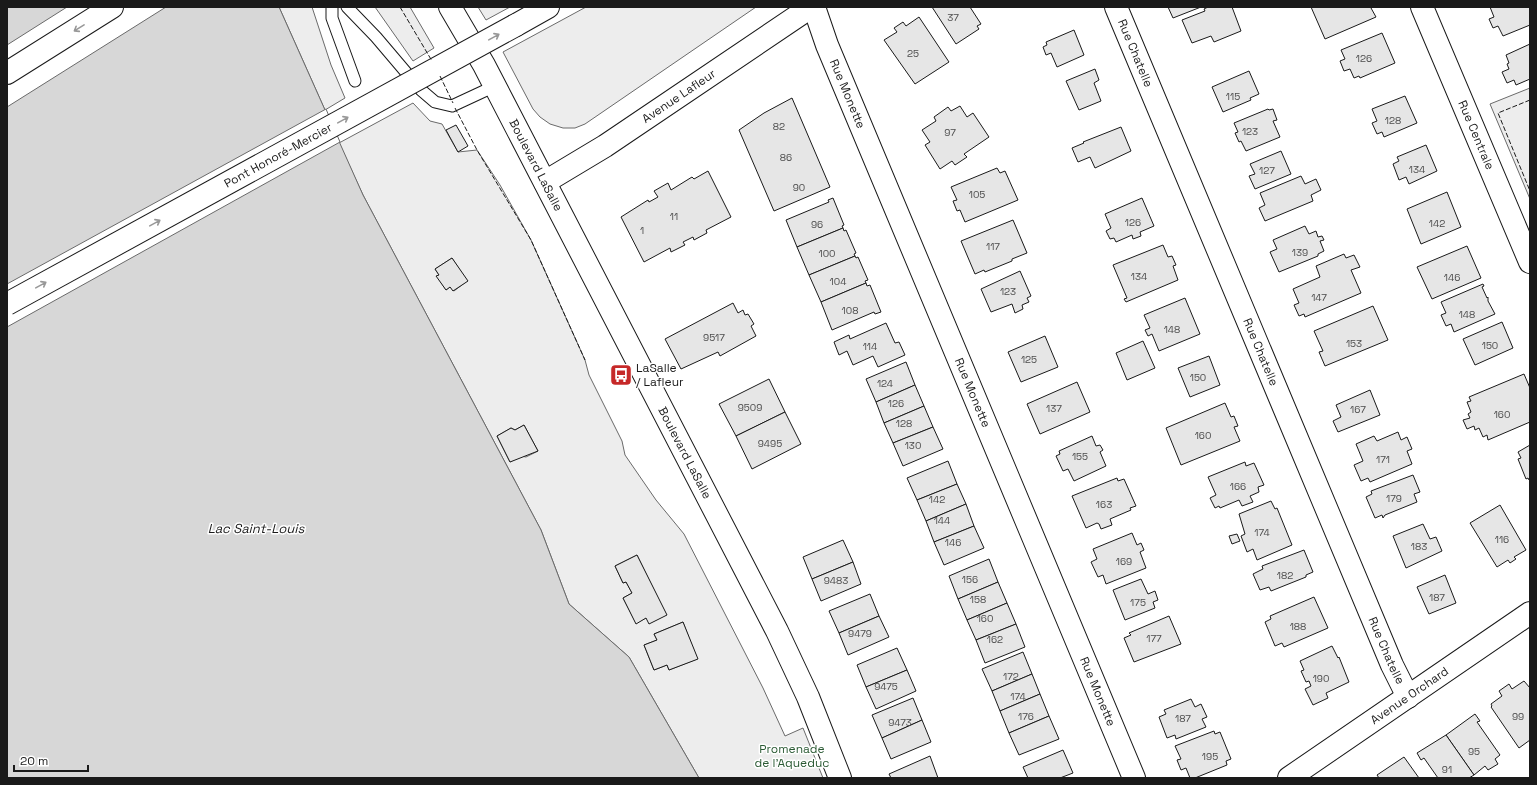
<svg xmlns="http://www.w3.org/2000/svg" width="1537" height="785" viewBox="0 0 1537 785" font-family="'Space Grotesk',sans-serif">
	<rect width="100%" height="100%" fill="#fff"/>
	<g fill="#ededed" stroke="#6a6a6a" fill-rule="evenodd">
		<path d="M 279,7 L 312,7 L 331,65 L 345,98 L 325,110 Z"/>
		<path d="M 375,7 L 410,7 L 434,48 L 413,61 Z"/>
		<path d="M 478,7 L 510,7 L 486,20 Z"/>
		<path d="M 586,7 L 756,7 L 585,124 L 575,128 L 563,128 L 550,124 L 540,117 L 533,109 L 503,52 Z"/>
		<path d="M 1530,88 L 1530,199 L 1490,104 Z"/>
		<path d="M 413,103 L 430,121 L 442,124 L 458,152 L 477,150 L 500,185 L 531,240 L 585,360 L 589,375 L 622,441 L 625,455 L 656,500 L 684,534 L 763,688 L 785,736 L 803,728 L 823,778 L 699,778 L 629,657 L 569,604 L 541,530 L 363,195 L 339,143 ZM 452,258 L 467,281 L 454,291 L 450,287 L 446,290 L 437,276 L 439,275 L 435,269 ZM 524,425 L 538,451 L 526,457 L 521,456 L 510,462 L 497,436 L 511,428 L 515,430 ZM 637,555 L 666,615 L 646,618 L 636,623 L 623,598 L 632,593 L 626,582 L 623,583 L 615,566 ZM 683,622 L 697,659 L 669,670 L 667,665 L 654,670 L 644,645 L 657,640 L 654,634 Z"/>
	</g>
	<path fill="#d7d7d7" stroke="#6a6a6a" d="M 7,7 L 279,7 L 363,195 L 541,530 L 569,604 L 629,657 L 699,778 L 7,778 Z"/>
	<g fill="#fff" stroke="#6a6a6a">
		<path d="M 67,7 L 166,7 L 7,107 L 7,45 Z"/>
		<path d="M 326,109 L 340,142 L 7,327 L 7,284 Z"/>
	</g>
	<g fill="#e6e6e6" stroke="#1a1a1a">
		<path d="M 932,7 L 970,7 L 981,24 L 977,26 L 979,29 L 956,44 Z"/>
		<path d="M 1168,7 L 1201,7 L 1173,18 Z"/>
		<path d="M 1208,7 L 1232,7 L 1241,31 L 1214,42 L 1211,36 L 1192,43 L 1182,20 L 1205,11 L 1204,9 Z"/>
		<path d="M 1311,7 L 1373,7 L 1371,8 L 1376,17 L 1325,39 Z"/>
		<path d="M 1490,7 L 1530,7 L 1530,25 L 1503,36 L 1498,26 L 1493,28 L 1489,19 L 1494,17 Z"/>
		<path d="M 919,17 L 949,62 L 915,84 L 884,40 L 897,32 L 894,28 L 903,22 L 906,26 Z"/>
		<path d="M 1074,30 L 1084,55 L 1057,67 L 1051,53 L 1046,55 L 1043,47 L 1047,45 L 1046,42 Z"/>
		<path d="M 1382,33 L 1395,63 L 1360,78 L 1359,76 L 1354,78 L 1350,69 L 1344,71 L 1340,61 L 1345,59 L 1341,50 Z"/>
		<path d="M 1530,44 L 1530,79 L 1516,85 L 1514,80 L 1507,83 L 1502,72 L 1509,69 L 1507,64 L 1509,63 L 1506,55 Z"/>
		<path d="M 1095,69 L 1099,80 L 1094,83 L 1101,101 L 1079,110 L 1066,81 Z"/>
		<path d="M 1249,71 L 1259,94 L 1250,98 L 1251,100 L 1223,112 L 1212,87 Z"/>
		<path d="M 1405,96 L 1417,123 L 1384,137 L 1382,132 L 1377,134 L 1372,123 L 1377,121 L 1372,109 Z"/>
		<path d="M 792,98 L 830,187 L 774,211 L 739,130 L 764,113 Z"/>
		<path d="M 960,106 L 967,117 L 973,113 L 989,137 L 964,154 L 967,157 L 955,165 L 952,161 L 940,169 L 925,145 L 930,142 L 922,130 L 936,121 L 934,117 L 948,107 L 951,111 Z"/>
		<path d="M 1268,109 L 1269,110 L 1273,109 L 1277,120 L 1273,121 L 1280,137 L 1246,151 L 1241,141 L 1239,142 L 1235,133 L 1238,132 L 1234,123 Z"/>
		<path d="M 456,125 L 468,146 L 458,152 L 446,130 Z"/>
		<path d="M 1121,127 L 1131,151 L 1095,168 L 1090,157 L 1078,162 L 1072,148 L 1084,143 L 1083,142 Z"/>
		<path d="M 1426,145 L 1437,171 L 1409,184 L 1406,177 L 1399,180 L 1393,164 L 1399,161 L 1397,157 Z"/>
		<path d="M 1281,151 L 1291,174 L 1255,189 L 1249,176 L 1255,174 L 1250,164 Z"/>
		<path d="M 997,168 L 1000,173 L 1005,171 L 1018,200 L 965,222 L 960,210 L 957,211 L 953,201 L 957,200 L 951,187 Z"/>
		<path d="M 708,171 L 731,217 L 706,230 L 707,233 L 694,240 L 693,237 L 683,242 L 685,245 L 671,252 L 670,248 L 644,262 L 621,217 L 648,200 L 649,202 L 658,197 L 654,191 L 668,183 L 671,190 L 692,177 L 694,179 Z"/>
		<path d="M 1301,176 L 1305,184 L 1316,179 L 1321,190 L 1311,195 L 1313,201 L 1265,221 L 1259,208 L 1265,205 L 1260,193 Z"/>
		<path d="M 1447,192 L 1461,227 L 1421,244 L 1407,209 Z"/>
		<path d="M 833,198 L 844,225 L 842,226 L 843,228 L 797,247 L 786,220 L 829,202 L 828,200 Z"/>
		<path d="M 1142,198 L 1154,226 L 1140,232 L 1141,236 L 1133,239 L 1132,235 L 1116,242 L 1114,238 L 1110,239 L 1106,231 L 1111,228 L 1105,214 Z"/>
		<path d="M 1013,220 L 1027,253 L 1012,259 L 1012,261 L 985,272 L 984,270 L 975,274 L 961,241 Z"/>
		<path d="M 1305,226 L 1309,234 L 1316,231 L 1318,237 L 1322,236 L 1324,240 L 1320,241 L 1324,251 L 1318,254 L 1318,256 L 1279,272 L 1270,252 L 1277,249 L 1273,240 Z"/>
		<path d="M 843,228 L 844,231 L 846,230 L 856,253 L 854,254 L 855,256 L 809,275 L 797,247 Z"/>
		<path d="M 1163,245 L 1168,257 L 1172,256 L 1176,265 L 1173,266 L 1178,280 L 1126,302 L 1124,299 L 1127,298 L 1113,265 Z"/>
		<path d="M 1467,246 L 1481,278 L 1432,299 L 1417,267 Z"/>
		<path d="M 1344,254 L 1346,258 L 1354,255 L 1360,267 L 1351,270 L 1361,293 L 1305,317 L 1304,314 L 1299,316 L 1294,305 L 1299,303 L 1293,289 L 1320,277 L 1316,266 Z"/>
		<path d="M 855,256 L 856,258 L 858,257 L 868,280 L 865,281 L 866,283 L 821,302 L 809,275 Z"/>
		<path d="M 452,258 L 468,281 L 453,291 L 450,287 L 446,290 L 436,276 L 439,275 L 435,269 Z"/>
		<path d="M 1020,271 L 1031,296 L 1027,298 L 1029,302 L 1022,305 L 1023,309 L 1015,313 L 1012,304 L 991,312 L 981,289 Z"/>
		<path d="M 866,283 L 867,286 L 870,285 L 881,312 L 875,314 L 874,312 L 832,330 L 821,302 Z"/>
		<path d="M 1483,284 L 1484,286 L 1482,287 L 1487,298 L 1488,297 L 1488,301 L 1495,314 L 1454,332 L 1451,324 L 1446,326 L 1441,315 L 1446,313 L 1441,302 Z"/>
		<path d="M 1185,298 L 1200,334 L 1159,351 L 1152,334 L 1148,336 L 1145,330 L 1150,328 L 1144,315 Z"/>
		<path d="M 733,303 L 738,313 L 743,310 L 745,315 L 748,314 L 754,324 L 751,326 L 756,336 L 720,356 L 718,352 L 681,369 L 665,339 Z"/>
		<path d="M 1373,306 L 1388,340 L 1325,366 L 1319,352 L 1323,351 L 1314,331 Z"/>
		<path d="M 1502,322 L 1513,348 L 1475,365 L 1463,339 Z"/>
		<path d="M 886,323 L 895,343 L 899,342 L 905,355 L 878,367 L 873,356 L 853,365 L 847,351 L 839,355 L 834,342 L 849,335 L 850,339 Z"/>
		<path d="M 1045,336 L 1058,367 L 1021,382 L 1008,352 Z"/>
		<path d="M 1143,341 L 1155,368 L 1127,380 L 1116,353 Z"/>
		<path d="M 1209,356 L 1220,385 L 1190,397 L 1178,368 Z"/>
		<path d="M 906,362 L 915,385 L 876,402 L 866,379 Z"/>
		<path d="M 1524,374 L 1530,388 L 1530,422 L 1488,440 L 1487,435 L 1483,437 L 1479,428 L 1475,430 L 1474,426 L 1467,429 L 1463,420 L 1470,418 L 1468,414 L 1471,412 L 1467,402 L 1471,401 L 1469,397 Z"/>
		<path d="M 769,379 L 785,412 L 736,436 L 719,404 Z"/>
		<path d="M 1077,382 L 1090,412 L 1040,434 L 1027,404 Z"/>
		<path d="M 915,385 L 924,406 L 884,423 L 876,402 Z"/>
		<path d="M 1370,390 L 1380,415 L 1338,432 L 1333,421 L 1341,417 L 1336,405 Z"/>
		<path d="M 1225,403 L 1231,417 L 1234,416 L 1238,426 L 1234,427 L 1240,441 L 1181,465 L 1166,428 Z"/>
		<path d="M 924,406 L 933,427 L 893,443 L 884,423 Z"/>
		<path d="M 785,412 L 801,444 L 752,469 L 736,436 Z"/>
		<path d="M 524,425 L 538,451 L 510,462 L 497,436 L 511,428 L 515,430 Z"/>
		<path d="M 933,427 L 943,449 L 903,466 L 893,443 Z"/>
		<path d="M 1398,432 L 1401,440 L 1407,437 L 1412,449 L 1407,451 L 1412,464 L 1370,482 L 1368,478 L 1361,481 L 1354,465 L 1363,461 L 1356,444 L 1374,436 L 1377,441 Z"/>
		<path d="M 1092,436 L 1096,446 L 1100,445 L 1103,450 L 1100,452 L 1106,466 L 1074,481 L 1068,469 L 1063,471 L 1056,456 L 1060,454 L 1059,451 Z"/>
		<path d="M 1530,445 L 1530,480 L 1529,480 L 1528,478 L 1526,479 L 1518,459 L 1521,458 L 1518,452 Z"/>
		<path d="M 948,461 L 957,484 L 917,500 L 907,478 Z"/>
		<path d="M 1245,462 L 1246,466 L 1254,463 L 1264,485 L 1258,487 L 1259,492 L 1250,496 L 1253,502 L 1242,506 L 1239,500 L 1220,508 L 1219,506 L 1215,508 L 1210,498 L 1216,495 L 1208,477 Z"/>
		<path d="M 1413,475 L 1420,492 L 1414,494 L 1417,502 L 1385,515 L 1383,518 L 1382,515 L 1375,518 L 1366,497 L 1372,494 L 1371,491 Z"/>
		<path d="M 1117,478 L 1118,481 L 1124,479 L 1136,506 L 1130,508 L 1131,510 L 1110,519 L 1112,525 L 1101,529 L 1099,524 L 1097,523 L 1086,528 L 1072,496 Z"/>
		<path d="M 957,484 L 966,504 L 926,521 L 917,500 Z"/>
		<path d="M 1271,501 L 1275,509 L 1277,508 L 1292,545 L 1257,560 L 1253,549 L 1247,552 L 1241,536 L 1245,534 L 1239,514 Z"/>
		<path d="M 966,504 L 974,526 L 934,542 L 926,521 Z"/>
		<path d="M 1500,505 L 1526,550 L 1514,557 L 1516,559 L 1510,563 L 1508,560 L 1497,567 L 1470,523 Z"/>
		<path d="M 1423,524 L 1430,539 L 1436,537 L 1442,551 L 1406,568 L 1393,536 Z"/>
		<path d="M 974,526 L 984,548 L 944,565 L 934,542 Z"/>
		<path d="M 1132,533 L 1137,545 L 1141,543 L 1144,550 L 1140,552 L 1146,568 L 1106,584 L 1103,575 L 1098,577 L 1091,562 L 1097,559 L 1093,549 Z"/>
		<path d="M 1237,534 L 1240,541 L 1232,544 L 1229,536 Z"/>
		<path d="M 843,540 L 853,562 L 812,579 L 803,557 Z"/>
		<path d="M 1304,550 L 1313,572 L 1306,575 L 1306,577 L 1271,591 L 1269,587 L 1260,590 L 1253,574 L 1263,569 L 1262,566 Z"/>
		<path d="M 637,555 L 667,615 L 649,624 L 646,618 L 636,624 L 623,598 L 632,593 L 626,582 L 623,583 L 615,566 Z"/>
		<path d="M 989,559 L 998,582 L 958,599 L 949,576 Z"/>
		<path d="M 853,562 L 861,584 L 821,601 L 812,579 Z"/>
		<path d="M 1445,575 L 1456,603 L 1429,614 L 1417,587 Z"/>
		<path d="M 1141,579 L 1148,594 L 1155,591 L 1158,600 L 1153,602 L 1155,608 L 1125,620 L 1113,590 Z"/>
		<path d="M 998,582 L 1007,603 L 967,620 L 958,599 Z"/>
		<path d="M 870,594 L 879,616 L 839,633 L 829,611 Z"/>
		<path d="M 1314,597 L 1328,628 L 1284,647 L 1282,643 L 1275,646 L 1265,622 L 1271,619 L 1270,616 Z"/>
		<path d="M 1007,603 L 1016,624 L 976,640 L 967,620 Z"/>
		<path d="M 879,616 L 889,637 L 848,655 L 839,633 Z"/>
		<path d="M 1169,616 L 1181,644 L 1134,662 L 1124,638 L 1131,635 L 1129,633 Z"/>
		<path d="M 683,622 L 698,659 L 669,670 L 667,665 L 654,670 L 644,645 L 657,640 L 654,634 Z"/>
		<path d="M 1016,624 L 1025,647 L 985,663 L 976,640 Z"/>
		<path d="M 1332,646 L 1338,658 L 1339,657 L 1349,682 L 1326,693 L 1328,698 L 1313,705 L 1305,689 L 1311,686 L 1309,681 L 1306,682 L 1301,671 L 1304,670 L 1300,661 Z"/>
		<path d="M 897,648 L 907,670 L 866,687 L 857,665 Z"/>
		<path d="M 1023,652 L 1032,674 L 992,691 L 982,669 Z"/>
		<path d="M 907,670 L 916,691 L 876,709 L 866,687 Z"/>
		<path d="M 1032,674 L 1040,694 L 1000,711 L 992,691 Z"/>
		<path d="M 1524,681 L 1530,688 L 1530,740 L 1519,748 L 1491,707 L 1492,706 L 1491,704 L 1502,696 L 1499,691 L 1509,684 L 1512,689 Z"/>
		<path d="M 1040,694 L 1049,716 L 1009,733 L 1000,711 Z"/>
		<path d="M 913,698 L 922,720 L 882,738 L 872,715 Z"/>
		<path d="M 1191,699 L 1195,707 L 1201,704 L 1207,717 L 1202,719 L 1206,727 L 1176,739 L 1175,735 L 1167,738 L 1159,717 L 1166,714 L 1164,710 Z"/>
		<path d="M 1475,714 L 1480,721 L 1477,722 L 1500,755 L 1495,759 L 1498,764 L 1488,770 L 1485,766 L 1474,775 L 1446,735 Z"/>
		<path d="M 1049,716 L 1059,739 L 1019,755 L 1009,733 Z"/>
		<path d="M 922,720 L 931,742 L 891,759 L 882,738 Z"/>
		<path d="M 1214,731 L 1215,734 L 1220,732 L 1231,759 L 1226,761 L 1227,765 L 1195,778 L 1190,778 L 1186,768 L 1181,770 L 1177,760 L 1181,759 L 1175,746 Z"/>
		<path d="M 1446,735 L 1474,775 L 1469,778 L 1438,778 L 1424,758 L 1421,760 L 1417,753 Z"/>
		<path d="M 1063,750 L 1073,773 L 1060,778 L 1028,778 L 1023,767 Z"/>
		<path d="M 930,756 L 938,778 L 891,778 L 889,774 Z"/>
		<path d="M 1404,757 L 1419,778 L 1379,778 L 1377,775 Z"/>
	</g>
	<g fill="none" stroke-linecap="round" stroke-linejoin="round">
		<g stroke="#1a1a1a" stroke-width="13">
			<g id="service">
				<path d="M 332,7 L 332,18 L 355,81"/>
				<path d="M 347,7 L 376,37 L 421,90 L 435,102 L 452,106 L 495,86"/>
			</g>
		</g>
		<g stroke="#1a1a1a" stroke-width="24">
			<g id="minor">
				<path id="s1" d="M 814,7 L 827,45 L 1134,778"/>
				<path id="s2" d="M 1116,7 L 1392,665 L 1408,697"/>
				<path id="s3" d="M 1289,778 L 1530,613"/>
			</g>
		</g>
		<g stroke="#1a1a1a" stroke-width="24">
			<g id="tertiary">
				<path id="s4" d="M 1422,7 L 1530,262"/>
			</g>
		</g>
		<g stroke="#1a1a1a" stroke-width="24">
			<g id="secondary">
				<path id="s5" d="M 450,7 L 484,65 L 777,631 L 808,697 L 840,778"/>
				<path id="s6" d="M 545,182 L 605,146 L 811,7"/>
			</g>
		</g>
		<g stroke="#1a1a1a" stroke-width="24">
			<g id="trunk">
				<path d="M 516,25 L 548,7"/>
				<path d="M 7,73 L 112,7"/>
			</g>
		</g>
		<use href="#service" stroke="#fff" stroke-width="11"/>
		<use href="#minor" stroke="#fff" stroke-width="22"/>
		<use href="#tertiary" stroke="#fff" stroke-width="22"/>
		<use href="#secondary" stroke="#fff" stroke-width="22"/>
		<use href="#trunk" stroke="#fff" stroke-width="22"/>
		<g stroke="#1a1a1a" stroke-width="24" stroke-linecap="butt">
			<g id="trunk-bridge">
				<path id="s7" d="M 7,304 L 516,25"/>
			</g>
		</g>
		<use href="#trunk-bridge" stroke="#fff" stroke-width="22"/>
		<g stroke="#1a1a1a" stroke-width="1" stroke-dasharray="5 2" stroke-linecap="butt">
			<path d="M 400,7 L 432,61"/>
			<path d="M 440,76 L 453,103"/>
			<path d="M 1530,100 L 1498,113 L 1530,191"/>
			<path d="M 455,108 L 477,150 L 531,240 L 585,360"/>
		</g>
	</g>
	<defs><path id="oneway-shaft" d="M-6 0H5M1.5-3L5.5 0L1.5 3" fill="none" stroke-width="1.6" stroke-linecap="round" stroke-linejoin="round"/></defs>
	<g stroke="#989898">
		<use href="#oneway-shaft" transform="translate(79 28) rotate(148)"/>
		<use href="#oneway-shaft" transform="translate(494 37) rotate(-29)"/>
		<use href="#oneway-shaft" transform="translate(343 120) rotate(-29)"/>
		<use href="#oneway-shaft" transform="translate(155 223) rotate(-29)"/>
		<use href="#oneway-shaft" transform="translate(41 285) rotate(-29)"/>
	</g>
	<defs>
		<g id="bus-square" transform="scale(1.15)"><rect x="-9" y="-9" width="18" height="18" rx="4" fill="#c62828" stroke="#fff"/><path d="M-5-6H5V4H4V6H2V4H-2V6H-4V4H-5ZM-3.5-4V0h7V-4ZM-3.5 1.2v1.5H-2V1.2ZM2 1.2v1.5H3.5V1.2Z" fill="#fff"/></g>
	</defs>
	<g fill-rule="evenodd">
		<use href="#bus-square" x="621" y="375"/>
	</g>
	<g text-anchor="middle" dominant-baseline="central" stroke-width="3" stroke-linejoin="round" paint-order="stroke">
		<g font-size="10" fill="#4d4d4d">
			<text x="953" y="17">37</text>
			<text x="913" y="53">25</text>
			<text x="1364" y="58">126</text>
			<text x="1233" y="96">115</text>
			<text x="1393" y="120">128</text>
			<text x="779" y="126">82</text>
			<text x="1250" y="131">123</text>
			<text x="950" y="132">97</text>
			<text x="786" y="157">86</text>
			<text x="1417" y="169">134</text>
			<text x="1267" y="170">127</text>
			<text x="799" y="187">90</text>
			<text x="977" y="194">105</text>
			<text x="674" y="216">11</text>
			<text x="1133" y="222">126</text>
			<text x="1437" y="223">142</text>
			<text x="817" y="224">96</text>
			<text x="642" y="230">1</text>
			<text x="993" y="246">117</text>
			<text x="1300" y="252">139</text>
			<text x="827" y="253">100</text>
			<text x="1139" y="276">134</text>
			<text x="1452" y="277">146</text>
			<text x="838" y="281">104</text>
			<text x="1008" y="291">123</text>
			<text x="1319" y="297">147</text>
			<text x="850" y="310">108</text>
			<text x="1467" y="314">148</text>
			<text x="1172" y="329">148</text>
			<text x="714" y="337">9517</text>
			<text x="1354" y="343">153</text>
			<text x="1490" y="345">150</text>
			<text x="870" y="346">114</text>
			<text x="1029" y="359">125</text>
			<text x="1198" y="377">150</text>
			<text x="885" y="383">124</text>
			<text x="896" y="403">126</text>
			<text x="750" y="407">9509</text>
			<text x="1054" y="408">137</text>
			<text x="1358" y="409">167</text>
			<text x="1502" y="414">160</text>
			<text x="904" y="423">128</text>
			<text x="1203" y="435">160</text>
			<text x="770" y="443">9495</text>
			<text x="913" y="445">130</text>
			<text x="1080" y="456">155</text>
			<text x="1383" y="459">171</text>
			<text x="1238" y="486">166</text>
			<text x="1394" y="498">179</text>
			<text x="937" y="499">142</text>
			<text x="1104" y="504">163</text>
			<text x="942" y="520">144</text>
			<text x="1262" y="532">174</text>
			<text x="1502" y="539">116</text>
			<text x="953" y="542">146</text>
			<text x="1419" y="546">183</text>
			<text x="1124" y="561">169</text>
			<text x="1285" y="575">182</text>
			<text x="970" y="579">156</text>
			<text x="836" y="580">9483</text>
			<text x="1437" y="597">187</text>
			<text x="978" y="599">158</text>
			<text x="1138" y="602">175</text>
			<text x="985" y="618">160</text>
			<text x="1298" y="626">188</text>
			<text x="860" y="633">9479</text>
			<text x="1154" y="638">177</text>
			<text x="995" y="639">162</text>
			<text x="1011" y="676">172</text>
			<text x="1321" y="678">190</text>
			<text x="886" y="686">9475</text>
			<text x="1018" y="696">174</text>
			<text x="1026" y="716">176</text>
			<text x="1518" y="716">99</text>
			<text x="1183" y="718">187</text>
			<text x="900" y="722">9473</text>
			<text x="1474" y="751">95</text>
			<text x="1210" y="756">195</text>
			<text x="1447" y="769">91</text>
		</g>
		<g font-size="12" fill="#1a1a1a" stroke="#fff">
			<text stroke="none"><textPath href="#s2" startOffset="50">Rue Chatelle</textPath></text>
			<text stroke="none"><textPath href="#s1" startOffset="93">Rue Monette</textPath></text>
			<text stroke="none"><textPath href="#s6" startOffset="159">Avenue Lafleur</textPath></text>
			<text stroke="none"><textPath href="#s4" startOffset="139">Rue Centrale</textPath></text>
			<text stroke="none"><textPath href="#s7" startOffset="309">Pont Honoré-Mercier</textPath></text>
			<text stroke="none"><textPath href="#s5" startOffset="180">Boulevard LaSalle</textPath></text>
			<text stroke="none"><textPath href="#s2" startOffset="374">Rue Chatelle</textPath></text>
			<text stroke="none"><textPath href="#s1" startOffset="417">Rue Monette</textPath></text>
			<text stroke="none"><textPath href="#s5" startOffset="504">Boulevard LaSalle</textPath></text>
			<text stroke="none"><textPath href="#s2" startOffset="698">Rue Chatelle</textPath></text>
			<text stroke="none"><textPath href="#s1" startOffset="741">Rue Monette</textPath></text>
			<text stroke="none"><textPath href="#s3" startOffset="146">Avenue Orchard</textPath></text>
		</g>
		<g font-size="12" fill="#1a1a1a" stroke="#fff" text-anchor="start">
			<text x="636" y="368">LaSalle<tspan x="636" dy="14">/ Lafleur</tspan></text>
		</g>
		<g font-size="12" fill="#2b5a34" stroke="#fff">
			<text x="792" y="749">Promenade<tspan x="792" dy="14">de l'Aqueduc</tspan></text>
		</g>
		<g font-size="13" font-style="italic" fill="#1a1a1a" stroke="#fff">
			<text x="256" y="528">Lac Saint-Louis</text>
		</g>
	</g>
	<rect width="1537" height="785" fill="none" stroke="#1a1a1a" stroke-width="16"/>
	<path d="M14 765v6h74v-6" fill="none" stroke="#1a1a1a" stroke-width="2"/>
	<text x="20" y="765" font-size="12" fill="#1a1a1a" stroke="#ffffff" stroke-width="3" paint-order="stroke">20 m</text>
</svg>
